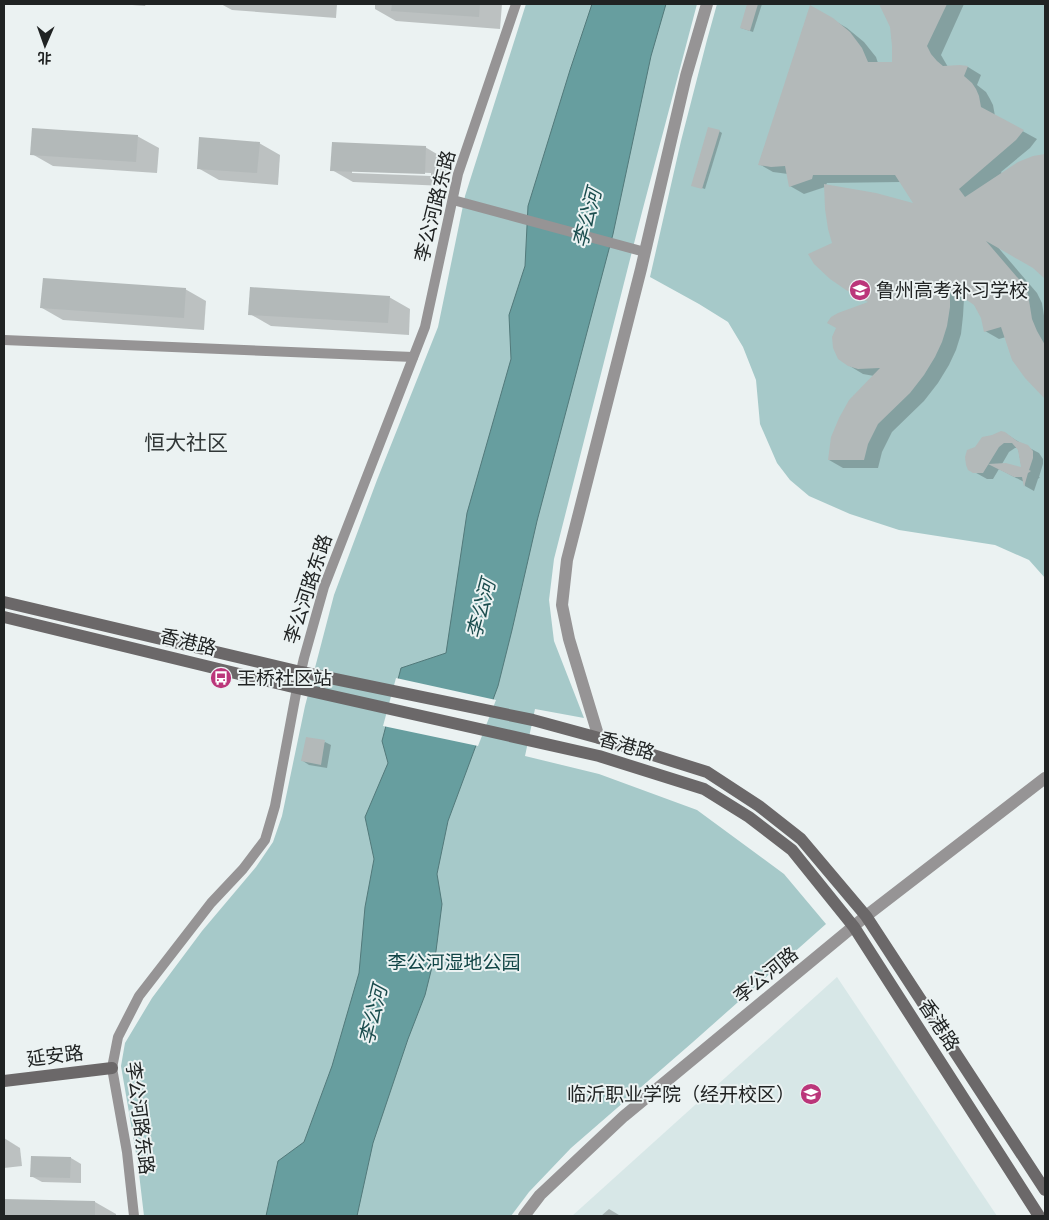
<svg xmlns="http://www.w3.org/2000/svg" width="1049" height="1220" viewBox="0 0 1049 1220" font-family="'Space Grotesk','Noto Sans SC',sans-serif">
	<rect width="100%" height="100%" fill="#ebf2f2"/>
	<path fill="#d7e7e7" d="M 837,977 L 997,1216 L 572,1216 Z"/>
	<g fill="#a6c9c9">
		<path d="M 526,4 L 697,4 L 642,212 L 554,559 L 549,600 L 554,641 L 584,718 L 535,709 L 525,756 L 599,774 L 697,810 L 784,874 L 826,924 L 693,1042 L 571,1148 L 529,1192 L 511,1216 L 144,1216 L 138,1165 L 121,1066 L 125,1043 L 152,998 L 202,931 L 256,867 L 273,842 L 282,816 L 305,706 L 334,595 L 377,480 L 438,327 L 465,196 Z"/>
		<path d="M 717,4 L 1045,4 L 1045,578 L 1029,560 L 995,545 L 899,530 L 850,514 L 809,496 L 790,480 L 777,463 L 760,424 L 756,380 L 743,347 L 728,322 L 699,304 L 650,277 L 681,141 L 707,40 Z"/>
	</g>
	<path fill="#679e9f" stroke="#52797a" d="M 592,4 L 666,4 L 651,56 L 613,234 L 537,521 L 512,630 L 498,686 L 448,821 L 437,874 L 442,904 L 436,951 L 425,995 L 408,1039 L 373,1143 L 357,1216 L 266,1216 L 278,1161 L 304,1142 L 332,1066 L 359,973 L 365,907 L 374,859 L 365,817 L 388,763 L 382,741 L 401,668 L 446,653 L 467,513 L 511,359 L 509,315 L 525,266 L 528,206 L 570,70 Z"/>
	<path fill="#ebf2f2" d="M 396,678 L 496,700 L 478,746 L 383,726 Z"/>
	<g fill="#0003" fill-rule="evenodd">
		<path d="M 119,4 L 146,4 L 145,6 Z"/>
		<path d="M 221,4 L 337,4 L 336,18 L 232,10 Z"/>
		<path d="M 375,4 L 502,4 L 500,29 L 396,21 L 375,9 Z"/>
		<path d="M 749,4 L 762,4 L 753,32 L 741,28 Z"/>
		<path d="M 880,4 L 964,4 L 941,55 L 948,67 L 959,66 L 968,67 L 981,75 L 977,85 L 986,92 L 990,99 L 993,105 L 995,116 L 1037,139 L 1030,148 L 1001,172 L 1002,174 L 1034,157 L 1045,155 L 1045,277 L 1034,267 L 996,245 L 1037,293 L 1042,303 L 1045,322 L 1045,396 L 1042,394 L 1006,337 L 999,339 L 985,331 L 982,318 L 973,302 L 964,299 L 963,316 L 961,334 L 956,350 L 949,365 L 938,383 L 924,401 L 892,432 L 882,452 L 878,468 L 843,468 L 829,460 L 874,376 L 863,374 L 848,365 L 870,302 L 833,244 L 825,187 L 804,194 L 790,186 L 788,174 L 773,172 L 759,164 L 811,7 L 847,28 L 864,42 L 876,57 L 878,63 L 894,63 L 891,27 ZM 901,182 L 915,205 L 826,185 L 827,183 Z"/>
		<path d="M 719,131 L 722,133 L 705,189 L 693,185 Z"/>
		<path d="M 137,136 L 159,148 L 157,173 L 53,166 L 32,154 Z"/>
		<path d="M 259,143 L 280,155 L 278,185 L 219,180 L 198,168 Z"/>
		<path d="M 425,147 L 447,160 L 445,186 L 353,182 L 332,170 ZM 352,170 L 431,173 L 431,176 L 352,173 Z"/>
		<path d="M 185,289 L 206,301 L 204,330 L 63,320 L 42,308 Z"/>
		<path d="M 389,297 L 410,309 L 409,335 L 271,326 L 250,314 Z"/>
		<path d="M 1005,433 L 1022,444 L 1039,453 L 1043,459 L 1043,464 L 1039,477 L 1040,477 L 1038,479 L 1034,491 L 1025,486 L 1024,482 L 999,469 L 993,479 L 987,479 L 969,469 ZM 1015,448 L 1018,448 L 1022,469 L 1002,464 L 1009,452 Z"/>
		<path d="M 325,742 L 331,745 L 327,768 L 309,765 L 303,761 Z"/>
		<path d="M 4,1138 L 20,1148 L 22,1166 L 4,1168 Z"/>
		<path d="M 71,1158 L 81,1164 L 81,1183 L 42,1182 L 31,1176 Z"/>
		<path d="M 4,1200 L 95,1202 L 116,1214 L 116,1216 L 4,1216 Z"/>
		<path d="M 609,1209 L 619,1215 L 621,1216 L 601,1216 Z"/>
	</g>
	<g fill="#b3b9b9">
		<path d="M 392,4 L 480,4 L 479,17 L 391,11 Z"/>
		<path d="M 747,4 L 758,4 L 750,31 L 740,28 Z"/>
		<path d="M 879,4 L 947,4 L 927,46 L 931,54 L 937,61 L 943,66 L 960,65 L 968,66 L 964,76 L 972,83 L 976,89 L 979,96 L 981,107 L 1024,130 L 1016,140 L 959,189 L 965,197 L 1018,162 L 1033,156 L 1045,154 L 1045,279 L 1033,268 L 986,241 L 1023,284 L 1028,294 L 1032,319 L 1037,331 L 1045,345 L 1045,399 L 1025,378 L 1012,360 L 1001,327 L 984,332 L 981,318 L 974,305 L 964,298 L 950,292 L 950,307 L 947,326 L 942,342 L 935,357 L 924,375 L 910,393 L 878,424 L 868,444 L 864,460 L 828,460 L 831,437 L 839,418 L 849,400 L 880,368 L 858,369 L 848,366 L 838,359 L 833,348 L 832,337 L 836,328 L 827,323 L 831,317 L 838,313 L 868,302 L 846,290 L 830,279 L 814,264 L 808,254 L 832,243 L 828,229 L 825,209 L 824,184 L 876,193 L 913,203 L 895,175 L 813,175 L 812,179 L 789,187 L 785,166 L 771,167 L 758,165 L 810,5 L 833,18 L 850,32 L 862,48 L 868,62 L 892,62 L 892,46 L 890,27 Z"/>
		<path d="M 708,127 L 720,130 L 702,189 L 691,186 Z"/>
		<path d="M 32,128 L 138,135 L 136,162 L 30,155 Z"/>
		<path d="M 199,137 L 260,142 L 257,173 L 197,169 Z"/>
		<path d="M 332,142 L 426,146 L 425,174 L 330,171 Z"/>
		<path d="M 43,278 L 186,288 L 184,318 L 40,308 Z"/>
		<path d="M 250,287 L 390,296 L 388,323 L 248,315 Z"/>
		<path d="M 1001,431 L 1005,432 L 1017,441 L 1028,445 L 1033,451 L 1033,458 L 1029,470 L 1031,471 L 1028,473 L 1024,487 L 1022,477 L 1014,477 L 988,464 L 1006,463 L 1021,467 L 1018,450 L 1012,443 L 1004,443 L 999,447 L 983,473 L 973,473 L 968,470 L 966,465 L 965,457 L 967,450 L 975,447 L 982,437 L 992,435 Z"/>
		<path d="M 306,737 L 325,740 L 321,765 L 301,761 Z"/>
		<path d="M 31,1156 L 71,1157 L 70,1178 L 30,1177 Z"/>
		<path d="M 4,1199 L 95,1201 L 95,1216 L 4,1216 Z"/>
	</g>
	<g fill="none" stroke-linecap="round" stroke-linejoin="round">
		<g stroke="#969495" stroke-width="10">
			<path d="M 453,200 L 645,252"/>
			<path d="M 4,340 L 413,357"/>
			<path d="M 134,1216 L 127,1152 L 112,1068 L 118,1037 L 139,996 L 211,903 L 243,869 L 265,840 L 275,806 L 297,688 L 304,658 L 324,587 L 425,327 L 458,174 L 516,4"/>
		</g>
		<g stroke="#969495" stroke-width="12">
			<path d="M 599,738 L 569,639 L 562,605 L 567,560 L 641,269 L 686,76 L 707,4"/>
			<path d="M 524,1216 L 540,1195 L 624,1116 L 866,916 L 1045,778"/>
		</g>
		<g stroke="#6b6869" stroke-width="12">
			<path d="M 4,602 L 301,672 L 533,720 L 599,738 L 707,772 L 759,806 L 801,839 L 866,916 L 1045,1190"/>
			<path d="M 4,617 L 297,688 L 599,756 L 704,789 L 749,817 L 792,850 L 854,927 L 1039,1216"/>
			<path d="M 4,1081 L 112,1068"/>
		</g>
	</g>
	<defs>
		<g id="school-disc" transform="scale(1.125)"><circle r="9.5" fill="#bb367a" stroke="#ebf2f2"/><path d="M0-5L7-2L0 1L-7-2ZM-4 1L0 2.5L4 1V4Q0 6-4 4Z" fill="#fff"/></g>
		<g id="bus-disc" transform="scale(1.125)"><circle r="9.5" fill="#bb367a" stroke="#ebf2f2"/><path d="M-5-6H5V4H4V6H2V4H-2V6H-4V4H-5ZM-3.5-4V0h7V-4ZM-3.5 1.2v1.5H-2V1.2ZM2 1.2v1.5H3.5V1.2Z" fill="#fff"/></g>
	</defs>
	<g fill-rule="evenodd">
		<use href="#school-disc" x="860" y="290"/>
		<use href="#bus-disc" x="221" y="678"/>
		<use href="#school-disc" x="811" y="1094"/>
	</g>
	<g text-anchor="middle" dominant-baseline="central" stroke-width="4" stroke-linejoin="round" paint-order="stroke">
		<g font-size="19" fill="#202323" stroke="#ebf2f2">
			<text transform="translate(435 206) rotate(-76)">李公河路东路</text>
			<text transform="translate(308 589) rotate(-72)">李公河路东路</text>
			<text transform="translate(188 642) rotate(14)">香港路</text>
			<text transform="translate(627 746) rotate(16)">香港路</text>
			<text transform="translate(766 975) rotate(-39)">李公河路</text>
			<text transform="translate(939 1025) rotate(57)">香港路</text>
			<text transform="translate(55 1056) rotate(-7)">延安路</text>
			<text transform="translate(140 1118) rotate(83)">李公河路东路</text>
		</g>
		<g font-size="19" fill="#202323" stroke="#ebf2f2" text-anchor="start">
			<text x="876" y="290">鲁州高考补习学校</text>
			<text x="237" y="678">王桥社区站</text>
			<text x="795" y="1094" text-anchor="end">临沂职业学院（经开校区）</text>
		</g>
		<g font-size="19" fill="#114546" stroke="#ebf2f2">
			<text x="454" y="962">李公河湿地公园</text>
		</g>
		<g font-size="20" font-style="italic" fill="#1a4c4d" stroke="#ebf2f2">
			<text transform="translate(587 218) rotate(-75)">李公河</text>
			<text transform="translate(481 609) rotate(-75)">李公河</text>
			<text transform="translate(373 1015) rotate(-76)">李公河</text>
		</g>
		<g font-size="21" fill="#313737" stroke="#ebf2f2">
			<text x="186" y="442">恒大社区</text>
		</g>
	</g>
	<rect width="1049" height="1220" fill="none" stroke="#202323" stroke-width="10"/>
	<g transform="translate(45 45) rotate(182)" stroke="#ebf2f2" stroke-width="4" paint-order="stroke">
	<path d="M0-4L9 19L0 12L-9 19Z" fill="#202323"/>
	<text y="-8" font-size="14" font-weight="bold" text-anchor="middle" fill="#202323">北</text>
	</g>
</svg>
